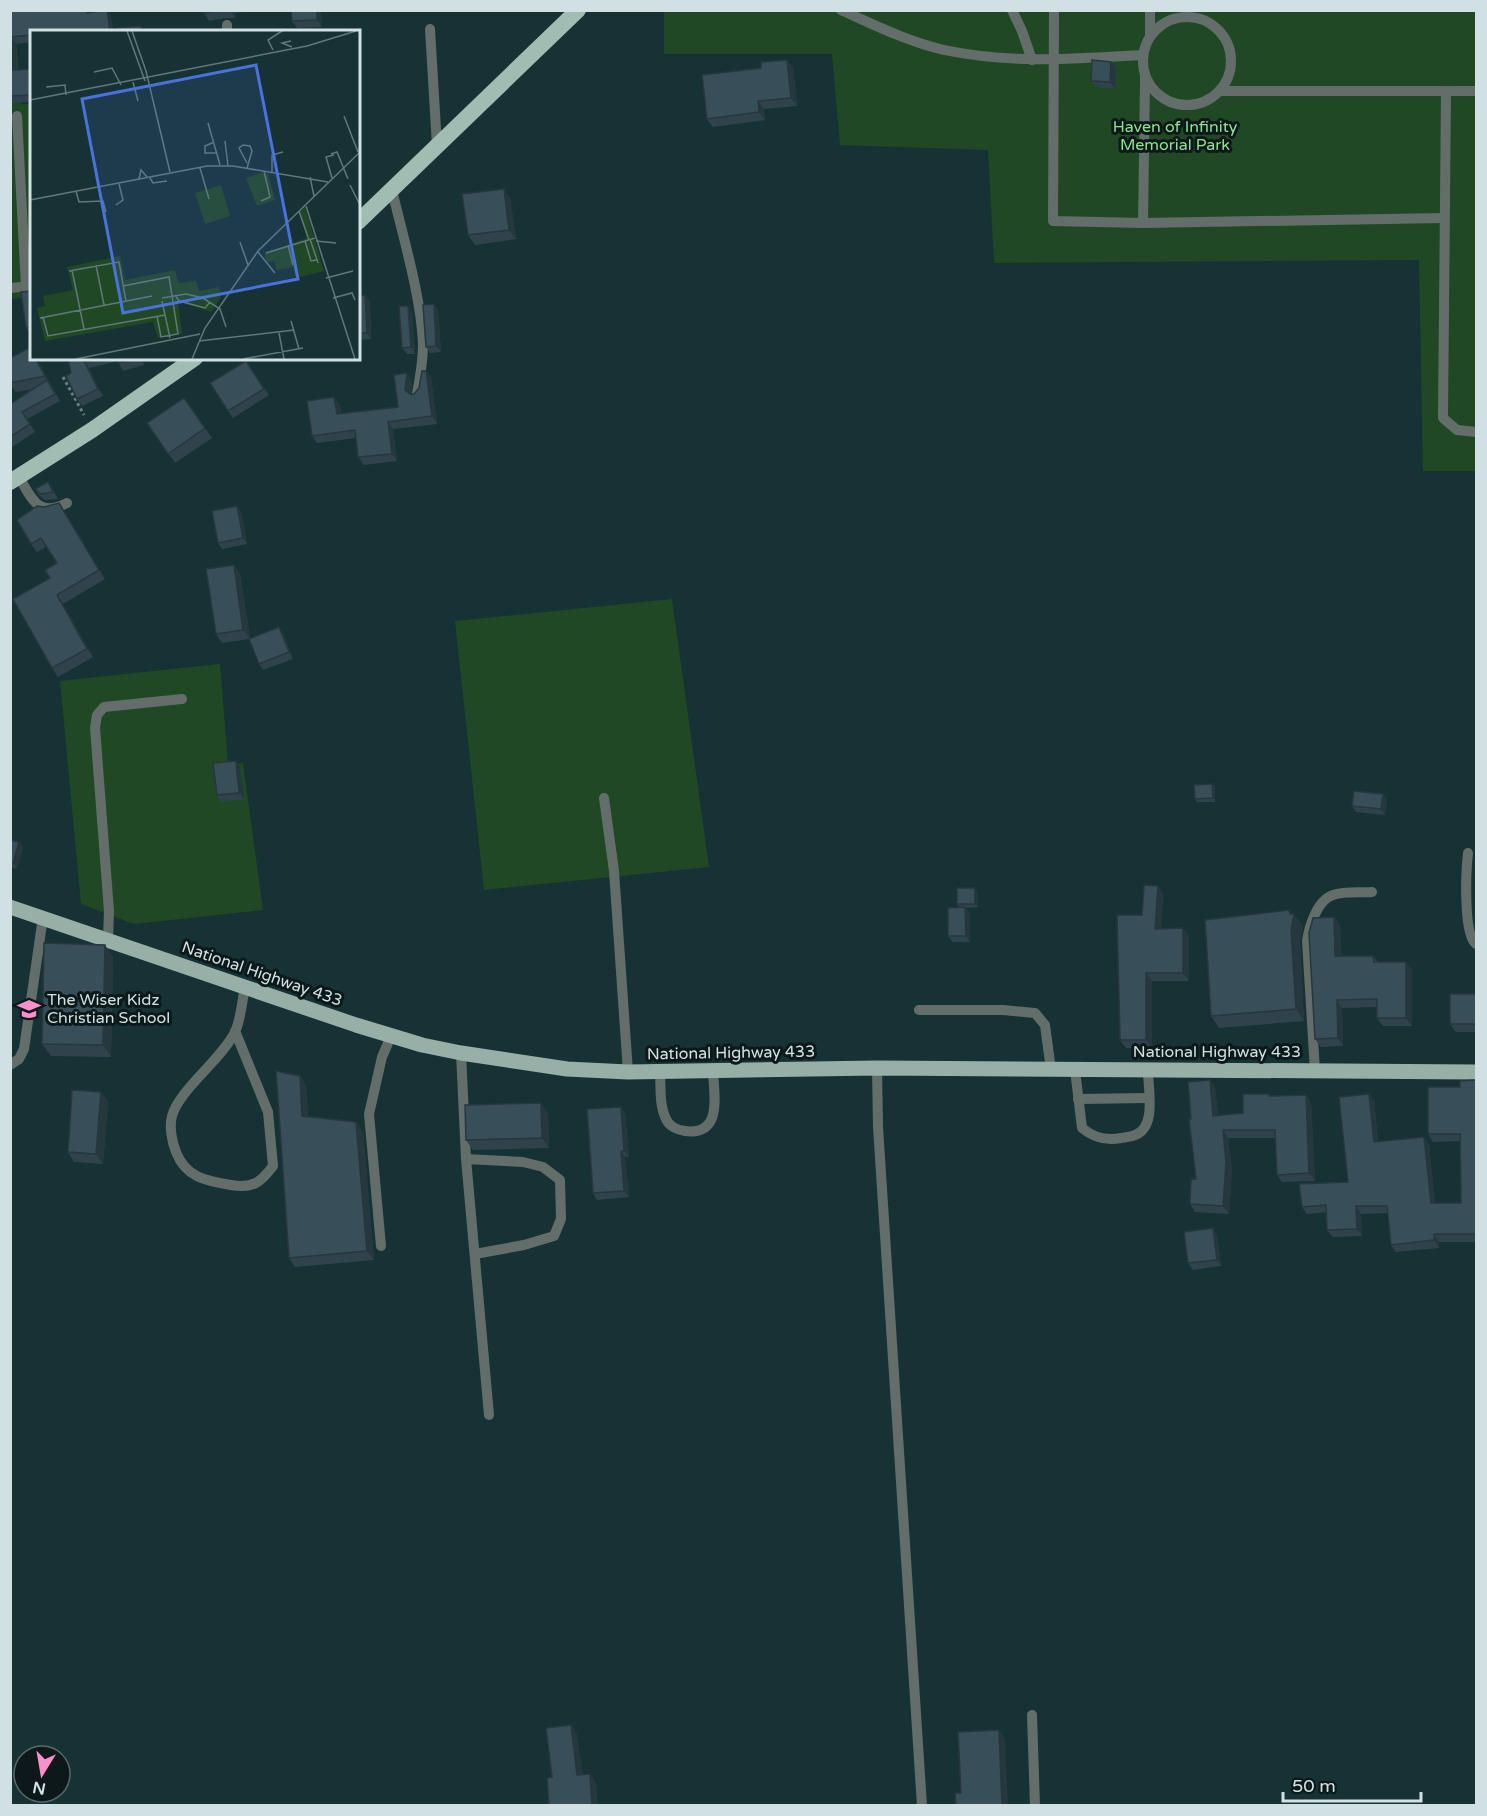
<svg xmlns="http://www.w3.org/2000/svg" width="1487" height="1816" viewBox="0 0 1487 1816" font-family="'Varela Round',sans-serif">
	<rect width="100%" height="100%" fill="#173235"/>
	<g fill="#214824">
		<path d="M 14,10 L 21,104 L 31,104 L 32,297 L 11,299 L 10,11 Z"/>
		<path d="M 664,11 L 1476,11 L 1476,471 L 1423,471 L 1419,260 L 994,263 L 988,150 L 840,145 L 832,54 L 664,54 Z"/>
		<path d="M 672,599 L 709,867 L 484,890 L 455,621 Z"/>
		<path d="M 220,664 L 228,764 L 243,763 L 263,910 L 134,924 L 81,904 L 60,681 Z"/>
	</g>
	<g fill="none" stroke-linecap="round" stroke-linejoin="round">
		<path stroke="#697f82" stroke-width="3" stroke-dasharray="3 3" stroke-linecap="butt" d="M 63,377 L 84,415"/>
		<g stroke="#636e6b" stroke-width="10">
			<path d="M 841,10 C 874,25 909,42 944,50 C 1012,64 1074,59 1142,55"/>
			<path d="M 1012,10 L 1022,31 L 1032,60"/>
			<path d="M 1054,10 L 1053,221 L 1143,223 L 1444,218"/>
			<path d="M 1150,10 L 1150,35"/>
			<circle cx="1187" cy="61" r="44"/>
			<path d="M 227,25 L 227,32"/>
			<path d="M 430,29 L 437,146"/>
			<path d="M 1221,91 L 1476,91"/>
			<path d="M 1446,91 L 1443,418 L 1457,430 L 1476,432"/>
			<path d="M 17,116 L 26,287"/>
			<path d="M 392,190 C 403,237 421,296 423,344 C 423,361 420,378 417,394"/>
			<path d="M 1143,223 L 1145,77"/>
			<path d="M 10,288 L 31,286"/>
			<path d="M 19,477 C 32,499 38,518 67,503"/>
			<path d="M 604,798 L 614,871 L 628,1072"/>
			<path d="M 1468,853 C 1466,870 1463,934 1476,944"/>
			<path d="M 108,939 L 109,911 L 95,728 L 97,715 L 104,707 L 182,699"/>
			<path d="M 919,1010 L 1003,1010 L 1035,1013 L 1045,1025 L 1051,1070"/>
			<path d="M 235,1031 L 268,1112 L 273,1166 C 261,1182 253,1189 231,1185 C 207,1181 186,1178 176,1152 C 172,1142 169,1127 172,1116 C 179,1090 221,1060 235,1032 C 241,1019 242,1001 245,987"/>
			<path d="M 461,1053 L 466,1159 L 489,1415"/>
			<path d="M 10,1065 L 19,1059 L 24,1049 L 43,917"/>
			<path d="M 877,1068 L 878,1127 L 922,1806"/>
			<path d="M 1075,1070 L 1082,1128 C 1094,1138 1106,1141 1121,1138 C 1125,1137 1131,1137 1135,1135 C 1157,1127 1148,1089 1148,1070"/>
			<path d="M 1315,1071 L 1307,941 C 1309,927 1317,900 1333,895 C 1344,891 1361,893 1372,892"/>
			<path d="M 660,1072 C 661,1087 659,1105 666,1119 C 669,1126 677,1130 685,1131 C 723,1136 714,1095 713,1071"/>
			<path d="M 1078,1099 L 1148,1098"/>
			<path d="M 466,1159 L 523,1162 L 543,1167 L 560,1180 L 561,1219 L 554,1236 L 524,1245 L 475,1254"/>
			<path d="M 381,1246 L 369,1114 L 382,1057 L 391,1036"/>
			<path d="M 1032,1715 L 1035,1806"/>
		</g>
		<path stroke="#97afa7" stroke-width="15" d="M 10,907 L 356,1025 L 422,1045 L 461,1053 L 567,1069 L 628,1072 L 877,1068 L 1476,1072"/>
		<g stroke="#a1bcb3" stroke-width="16">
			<path d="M 358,222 L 578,10"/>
			<path d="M 10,482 L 92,430 L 195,358"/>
		</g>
	</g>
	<g fill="#30434d">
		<path d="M 10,10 L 90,10 L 90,12 L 111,17 L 32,32 L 32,42 L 16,44 L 17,70 L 32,69 L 32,102 L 10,103 Z"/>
		<path d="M 204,10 L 259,10 L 235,13 L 235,18 L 226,18 L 209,21 L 204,13 Z"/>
		<path d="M 321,10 L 322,27 L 297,28 L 292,21 Z"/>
		<path d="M 787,60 L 793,68 L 797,106 L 764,109 L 765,120 L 713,127 L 707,119 L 761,68 Z"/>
		<path d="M 1116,68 L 1115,89 L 1095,87 L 1091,81 Z"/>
		<path d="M 510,198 L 516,239 L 475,245 L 468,235 Z"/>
		<path d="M 32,291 L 32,334 L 30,334 L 26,328 Z"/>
		<path d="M 358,296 L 370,302 L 371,339 L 358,340 Z"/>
		<path d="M 438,310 L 441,352 L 430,353 L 426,347 Z"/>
		<path d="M 412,312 L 415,354 L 407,354 L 402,348 Z"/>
		<path d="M 10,358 L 36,358 L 60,401 L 27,419 L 35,432 L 12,447 L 10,445 L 10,404 L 33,389 L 16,392 L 10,385 Z"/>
		<path d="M 68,358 L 142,358 L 144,365 L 123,371 L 118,361 L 89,368 L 103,396 L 82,406 L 77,399 Z"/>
		<path d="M 246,361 L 269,395 L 233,418 L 210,383 Z"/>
		<path d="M 431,378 L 437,424 L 393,429 L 397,461 L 364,465 L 358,457 L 356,438 L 317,443 L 312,436 L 340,405 L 341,413 L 398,407 L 412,381 L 411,394 L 414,394 Z"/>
		<path d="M 184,398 L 212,438 L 175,463 L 147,423 Z"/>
		<path d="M 48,482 L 52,488 L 58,499 L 45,500 L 39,495 L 35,489 Z"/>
		<path d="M 44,507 L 65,512 L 105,579 L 63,604 L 93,657 L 58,677 L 52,668 L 50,578 L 57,563 L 46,547 L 37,552 L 31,544 Z"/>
		<path d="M 241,512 L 247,544 L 222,549 L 218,543 Z"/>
		<path d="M 240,574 L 250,638 L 279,627 L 283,633 L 293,659 L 263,670 L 259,664 L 249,639 L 222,643 L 216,634 Z"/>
		<path d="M 236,761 L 240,767 L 244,799 L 221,802 L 217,795 Z"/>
		<path d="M 1212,784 L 1215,787 L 1215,802 L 1197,802 L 1195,799 Z"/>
		<path d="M 1383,794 L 1387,801 L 1385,815 L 1356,812 L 1352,806 Z"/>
		<path d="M 10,840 L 19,842 L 23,848 L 17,869 L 10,867 Z"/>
		<path d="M 1158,886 L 1163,894 L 1161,929 L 1183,928 L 1189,936 L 1189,981 L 1152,981 L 1152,1048 L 1126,1048 L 1120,1040 L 1142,915 Z"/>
		<path d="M 977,891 L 978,907 L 966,908 L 970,913 L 970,942 L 953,942 L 948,936 L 959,907 L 957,904 Z"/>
		<path d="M 1289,910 L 1303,926 L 1300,941 L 1304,1021 L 1219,1028 L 1211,1016 Z"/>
		<path d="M 1334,917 L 1340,925 L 1341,956 L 1373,956 L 1378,962 L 1412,970 L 1412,1026 L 1383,1026 L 1377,1018 L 1377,1007 L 1342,1008 L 1343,1046 L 1321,1047 L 1315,1039 Z"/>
		<path d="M 113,957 L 111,1057 L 51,1056 L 42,1044 Z"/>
		<path d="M 1476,994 L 1476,1032 L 1456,1032 L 1450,1024 Z"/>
		<path d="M 300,1076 L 306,1085 L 308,1117 L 363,1132 L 374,1260 L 295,1267 L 289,1258 Z"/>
		<path d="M 1476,1080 L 1476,1242 L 1439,1242 L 1439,1248 L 1396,1252 L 1391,1245 L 1388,1213 L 1361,1214 L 1362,1236 L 1333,1237 L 1327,1230 L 1327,1212 L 1307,1214 L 1302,1207 L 1348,1182 L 1369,1094 L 1374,1101 L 1378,1142 L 1424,1137 L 1429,1145 L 1435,1203 L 1461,1203 L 1461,1141 L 1433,1142 L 1428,1134 L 1460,1087 Z"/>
		<path d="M 1215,1087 L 1218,1116 L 1243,1113 L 1269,1094 L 1271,1096 L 1306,1095 L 1311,1102 L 1315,1181 L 1282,1182 L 1277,1175 L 1275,1138 L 1228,1138 L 1232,1170 L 1229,1214 L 1195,1212 L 1190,1204 L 1196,1179 L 1191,1119 Z"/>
		<path d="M 101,1092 L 108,1102 L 103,1164 L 74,1162 L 68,1152 Z"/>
		<path d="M 541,1103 L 548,1113 L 549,1148 L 473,1150 L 466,1140 Z"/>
		<path d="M 625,1113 L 629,1157 L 625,1157 L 629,1197 L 597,1200 L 593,1193 Z"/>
		<path d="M 1217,1235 L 1221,1266 L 1193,1270 L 1188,1263 Z"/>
	</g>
	<g fill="#27373e">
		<path d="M 107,10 L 111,17 L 114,32 L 110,32 Z"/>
		<path d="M 230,10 L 233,10 L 235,13 L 235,18 Z"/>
		<path d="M 317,10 L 321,10 L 322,27 L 317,20 Z"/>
		<path d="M 11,37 L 16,44 L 17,77 L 13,70 Z"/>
		<path d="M 787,60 L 793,68 L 797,106 L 791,98 Z"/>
		<path d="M 1111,62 L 1116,68 L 1115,89 L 1110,82 Z"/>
		<path d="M 758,101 L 764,109 L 765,120 L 759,112 Z"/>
		<path d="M 504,189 L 510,198 L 516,239 L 509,230 Z"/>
		<path d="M 365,295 L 370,302 L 371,339 L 367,333 Z"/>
		<path d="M 434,304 L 438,310 L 441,352 L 436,346 Z"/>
		<path d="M 408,306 L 412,312 L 415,354 L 411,347 Z"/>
		<path d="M 35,358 L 36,358 L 52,386 L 45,376 Z"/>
		<path d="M 84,361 L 89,368 L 103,396 L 98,389 Z"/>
		<path d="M 426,371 L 431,378 L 437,424 L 432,416 Z"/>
		<path d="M 407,373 L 412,381 L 410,397 L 405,390 Z"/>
		<path d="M 334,397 L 340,405 L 342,421 L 337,414 Z"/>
		<path d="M 388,422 L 393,429 L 397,461 L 392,454 Z"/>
		<path d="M 59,503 L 65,512 L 105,579 L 99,570 Z"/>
		<path d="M 237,506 L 241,512 L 247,544 L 243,538 Z"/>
		<path d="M 234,565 L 240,574 L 250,639 L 243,630 Z"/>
		<path d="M 57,595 L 63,604 L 93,657 L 87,649 Z"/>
		<path d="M 279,627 L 283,633 L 293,659 L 289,652 Z"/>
		<path d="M 236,761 L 240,767 L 244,799 L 239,793 Z"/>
		<path d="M 1212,784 L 1215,787 L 1215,802 L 1213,798 Z"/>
		<path d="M 1383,794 L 1387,801 L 1385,815 L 1381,809 Z"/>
		<path d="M 19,842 L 23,848 L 17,869 L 13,863 Z"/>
		<path d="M 1158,886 L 1163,894 L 1161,937 L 1155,929 Z"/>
		<path d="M 975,888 L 977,891 L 978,907 L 975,904 Z"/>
		<path d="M 965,907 L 970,913 L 970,942 L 966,936 Z"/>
		<path d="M 1289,910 L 1294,916 L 1294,914 L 1303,926 L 1300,941 L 1304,1021 L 1296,1009 Z"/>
		<path d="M 1334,917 L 1340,925 L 1341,965 L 1335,956 Z"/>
		<path d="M 1183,928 L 1189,936 L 1189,981 L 1183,973 Z"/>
		<path d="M 105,945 L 113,957 L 111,1057 L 103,1045 Z"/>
		<path d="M 1406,962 L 1412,970 L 1412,1026 L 1406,1018 Z"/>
		<path d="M 1146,973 L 1152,981 L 1152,1048 L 1146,1040 Z"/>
		<path d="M 1337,1000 L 1342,1008 L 1343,1046 L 1338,1038 Z"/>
		<path d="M 300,1076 L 306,1085 L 309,1125 L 302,1116 Z"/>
		<path d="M 1210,1080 L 1215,1087 L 1219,1124 L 1213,1116 Z"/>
		<path d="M 101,1092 L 108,1102 L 103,1164 L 96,1154 Z"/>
		<path d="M 1369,1094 L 1374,1101 L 1379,1150 L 1374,1142 Z"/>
		<path d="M 1306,1095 L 1311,1102 L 1315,1181 L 1309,1173 Z"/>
		<path d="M 541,1103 L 548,1113 L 549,1148 L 542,1138 Z"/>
		<path d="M 621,1107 L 625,1113 L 629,1157 L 624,1151 Z"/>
		<path d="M 356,1122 L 363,1132 L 374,1260 L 367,1251 Z"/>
		<path d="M 1223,1130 L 1228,1138 L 1232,1170 L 1229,1214 L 1223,1206 Z"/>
		<path d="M 1424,1137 L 1429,1145 L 1436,1210 L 1431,1203 Z"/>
		<path d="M 621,1151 L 625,1157 L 629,1197 L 624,1191 Z"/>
		<path d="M 1356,1206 L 1361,1214 L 1362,1236 L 1357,1229 Z"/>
		<path d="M 1213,1228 L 1217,1235 L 1221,1266 L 1217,1260 Z"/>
		<path d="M 1434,1234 L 1439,1242 L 1439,1248 L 1434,1240 Z"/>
		<path d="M 571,1725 L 577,1734 L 584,1784 L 577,1775 Z"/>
		<path d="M 999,1730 L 1005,1739 L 1008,1806 L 1002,1806 Z"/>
		<path d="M 590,1774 L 596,1783 L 598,1806 L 592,1806 Z"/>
	</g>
	<g fill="#384e59" stroke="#27373e" stroke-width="1.5">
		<path d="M 10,10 L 86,10 L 87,13 L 107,10 L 110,32 L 32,32 L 32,35 L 11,37 L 13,70 L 32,69 L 32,95 L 10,96 Z"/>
		<path d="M 204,10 L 220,10 L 204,13 Z"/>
		<path d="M 291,10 L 317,10 L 317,20 L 292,21 Z"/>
		<path d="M 141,26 L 142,32 L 118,32 L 117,28 Z"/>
		<path d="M 787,60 L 791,98 L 758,101 L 759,112 L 707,119 L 702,75 L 761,68 L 761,62 Z"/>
		<path d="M 1092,60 L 1111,62 L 1110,82 L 1091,81 Z"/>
		<path d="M 504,189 L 509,230 L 468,235 L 462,194 Z"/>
		<path d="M 32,291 L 32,327 L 26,328 L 21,292 Z"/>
		<path d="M 365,295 L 367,333 L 358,333 L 358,296 Z"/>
		<path d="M 434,304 L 436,346 L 426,347 L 423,305 Z"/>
		<path d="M 399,306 L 408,306 L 411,347 L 402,348 Z"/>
		<path d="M 29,348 L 32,352 L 32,358 L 35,358 L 45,376 L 10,383 L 10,358 Z"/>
		<path d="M 68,358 L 93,358 L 84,361 L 98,389 L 77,399 L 66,376 L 71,373 Z"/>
		<path d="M 117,358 L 136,358 L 118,363 Z"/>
		<path d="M 246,361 L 264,389 L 228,411 L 210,383 Z"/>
		<path d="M 422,371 L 426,371 L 432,416 L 388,422 L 392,454 L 358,457 L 355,430 L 312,436 L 307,401 L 334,397 L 337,414 L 398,407 L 394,375 L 407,373 L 405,390 L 410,394 L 414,394 L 419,388 Z"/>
		<path d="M 47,380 L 55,394 L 22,412 L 30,424 L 10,437 L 10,404 Z"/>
		<path d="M 184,398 L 205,428 L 168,454 L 147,423 Z"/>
		<path d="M 48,482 L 53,492 L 41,494 L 35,489 Z"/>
		<path d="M 59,503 L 99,570 L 57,595 L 87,649 L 52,668 L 13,599 L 50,578 L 45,570 L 57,563 L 41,538 L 31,544 L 17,520 L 37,506 L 44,507 Z"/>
		<path d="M 237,506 L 243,538 L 218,543 L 212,511 Z"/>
		<path d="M 234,565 L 243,630 L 216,634 L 206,569 Z"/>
		<path d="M 279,627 L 289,652 L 259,664 L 249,639 Z"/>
		<path d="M 236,761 L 239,793 L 217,795 L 213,763 Z"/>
		<path d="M 1212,784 L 1213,798 L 1195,799 L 1194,785 Z"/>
		<path d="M 1354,791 L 1383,794 L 1381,809 L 1352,806 Z"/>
		<path d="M 10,840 L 19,842 L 13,863 L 10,862 Z"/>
		<path d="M 1144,885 L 1158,886 L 1155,929 L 1183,928 L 1183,973 L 1146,973 L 1146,1040 L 1120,1040 L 1117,915 L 1142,915 Z"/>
		<rect x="957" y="888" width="18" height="16"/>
		<path d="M 965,907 L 966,936 L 948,936 L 948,908 Z"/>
		<path d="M 1289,910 L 1290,914 L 1294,914 L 1291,929 L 1296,1009 L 1211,1016 L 1205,920 Z"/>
		<path d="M 1334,917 L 1335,956 L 1373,956 L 1374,962 L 1406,962 L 1406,1018 L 1377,1018 L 1377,999 L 1337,1000 L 1338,1038 L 1315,1039 L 1309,933 L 1313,918 Z"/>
		<path d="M 44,943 L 105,945 L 103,1045 L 42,1044 Z"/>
		<rect x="1450" y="994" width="26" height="30"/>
		<path d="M 276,1071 L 300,1076 L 302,1116 L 356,1122 L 367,1251 L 289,1258 Z"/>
		<path d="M 1210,1080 L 1213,1116 L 1243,1113 L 1243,1094 L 1269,1094 L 1269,1096 L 1306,1095 L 1309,1173 L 1277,1175 L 1275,1130 L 1223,1130 L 1226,1162 L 1223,1206 L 1190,1204 L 1191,1179 L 1196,1179 L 1189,1119 L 1191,1119 L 1188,1082 Z"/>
		<path d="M 1476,1080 L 1476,1234 L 1434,1234 L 1434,1240 L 1391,1245 L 1387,1206 L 1356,1206 L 1357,1229 L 1327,1230 L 1326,1205 L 1302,1207 L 1299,1184 L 1348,1182 L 1339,1097 L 1369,1094 L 1374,1142 L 1424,1137 L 1431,1203 L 1461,1203 L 1460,1134 L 1428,1134 L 1428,1087 L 1460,1087 L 1460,1081 Z"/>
		<path d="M 72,1090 L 101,1092 L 96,1154 L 68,1152 Z"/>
		<path d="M 541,1103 L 542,1138 L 466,1140 L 465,1105 Z"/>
		<path d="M 621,1107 L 624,1151 L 621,1151 L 624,1191 L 593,1193 L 587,1109 Z"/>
		<path d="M 1213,1228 L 1217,1260 L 1188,1263 L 1184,1232 Z"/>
		<path d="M 571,1725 L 577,1775 L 590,1774 L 592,1806 L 549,1806 L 547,1778 L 552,1777 L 546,1728 Z"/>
		<path d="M 999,1730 L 1002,1806 L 956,1806 L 955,1793 L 961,1793 L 958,1732 Z"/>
	</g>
	<defs>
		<g id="school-bare" transform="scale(1.8)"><path d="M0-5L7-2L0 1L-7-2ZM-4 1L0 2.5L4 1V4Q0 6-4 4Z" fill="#f890cc" stroke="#0c1819" stroke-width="2.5" paint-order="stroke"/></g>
	</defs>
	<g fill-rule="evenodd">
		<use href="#school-bare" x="29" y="1009"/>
	</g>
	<g text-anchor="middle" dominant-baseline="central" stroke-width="6" stroke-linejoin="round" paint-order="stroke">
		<g font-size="16" fill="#8be390" stroke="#0c1819">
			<text x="1175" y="127">Haven of Infinity<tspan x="1175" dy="18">Memorial Park</tspan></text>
		</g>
		<g font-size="16" fill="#d1e0e2" stroke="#0c1819">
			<text transform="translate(262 974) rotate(19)">National Highway 433</text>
			<text x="1217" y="1052">National Highway 433</text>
			<text transform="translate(731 1053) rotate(-1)">National Highway 433</text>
		</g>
		<g font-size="16" fill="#d1e0e2" stroke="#0c1819" text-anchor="start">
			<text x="47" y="1000">The Wiser Kidz<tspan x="47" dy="18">Christian School</tspan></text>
		</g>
	</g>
	<g transform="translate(30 30)">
		<rect width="330" height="330" fill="#173235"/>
		<path d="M 231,143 L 238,144 L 245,170 L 227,176 L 216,148 ZM 191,155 L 200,186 L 175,194 L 165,163 ZM 275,177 L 294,241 L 266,248 L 263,237 L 247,240 L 244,231 L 237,232 L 234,223 L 277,208 L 269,183 ZM 90,226 L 95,250 L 145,240 L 149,253 L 166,251 L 169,261 L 189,257 L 191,267 L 181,282 L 148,271 L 152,304 L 128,308 L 123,292 L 15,311 L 7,278 L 15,276 L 13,266 L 43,260 L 37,237 Z" fill="#214824"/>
		<path fill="none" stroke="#61787a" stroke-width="1.5" d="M 97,1 L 115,51M 102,1 L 116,41 L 140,142M 261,11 L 252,13 L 262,17M 243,20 L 238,10 L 252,1M 64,42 L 82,38 L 91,55M 103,52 L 108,71M 16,57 L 35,55 L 36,65M 0,70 L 277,16 L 326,1M 314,86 L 328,122M 178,93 L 190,135M 195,111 L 198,136M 184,112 L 175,116 L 175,123 L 187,123M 301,124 L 307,122 L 318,149M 170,138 L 179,169M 217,138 L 222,121 L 220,116 L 213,115 L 209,118 L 217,133M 242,142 L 242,125 L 253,122M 280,147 L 284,166M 120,148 L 123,153 L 137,151M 302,148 L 296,127 L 304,125M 109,149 L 111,140 L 117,147M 320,155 L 330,175M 46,161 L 49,172 L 73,171 L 76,182M 0,170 L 177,136 L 203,136 L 298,152M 231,171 L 240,167 L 234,141M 86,175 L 93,170 L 89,154M 276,176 L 325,329M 269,181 L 279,210M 280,209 L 288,233M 275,211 L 281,231 L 286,230M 286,211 L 306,213M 210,212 L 218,235M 258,215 L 263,235M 228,222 L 245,243M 236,223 L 285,208M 66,235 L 74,275M 42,240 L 54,299M 39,241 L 89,232 L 96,271M 296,248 L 323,241M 93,256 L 139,247 L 148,304 L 131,307 L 127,286M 145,265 L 149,271 L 175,278 L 180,272M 132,268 L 156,264 L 173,268 L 190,279 L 196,297M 303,268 L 322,263 L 325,270M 132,271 L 140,308M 13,287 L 18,306 L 135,285M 10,288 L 122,266M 261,291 L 269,319M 249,303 L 254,329M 169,311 L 264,300M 46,329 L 170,304M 162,329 L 175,298 L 228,221 L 330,122M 213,329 L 273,318"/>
		<path fill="#4a72da" fill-opacity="0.15" stroke="#4a72da" stroke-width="3" d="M 226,35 L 268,249 L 93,283 L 52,69 Z"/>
		<rect width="330" height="330" fill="none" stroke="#d1e0e2" stroke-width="3"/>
	</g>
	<rect width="1487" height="1816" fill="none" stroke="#d1e0e2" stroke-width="24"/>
	<g transform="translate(42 1774) rotate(191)"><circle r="28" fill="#0c1819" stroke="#5b6869" stroke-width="1.5"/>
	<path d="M0-4.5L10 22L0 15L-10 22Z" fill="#f890cc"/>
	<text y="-9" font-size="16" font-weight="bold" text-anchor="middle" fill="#d1e0e2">N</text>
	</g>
	<path d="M1283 1792v9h138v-9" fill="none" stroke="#d1e0e2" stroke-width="3"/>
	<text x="1292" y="1792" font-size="18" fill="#d1e0e2" stroke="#0c1819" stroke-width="4.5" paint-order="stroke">50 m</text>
</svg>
